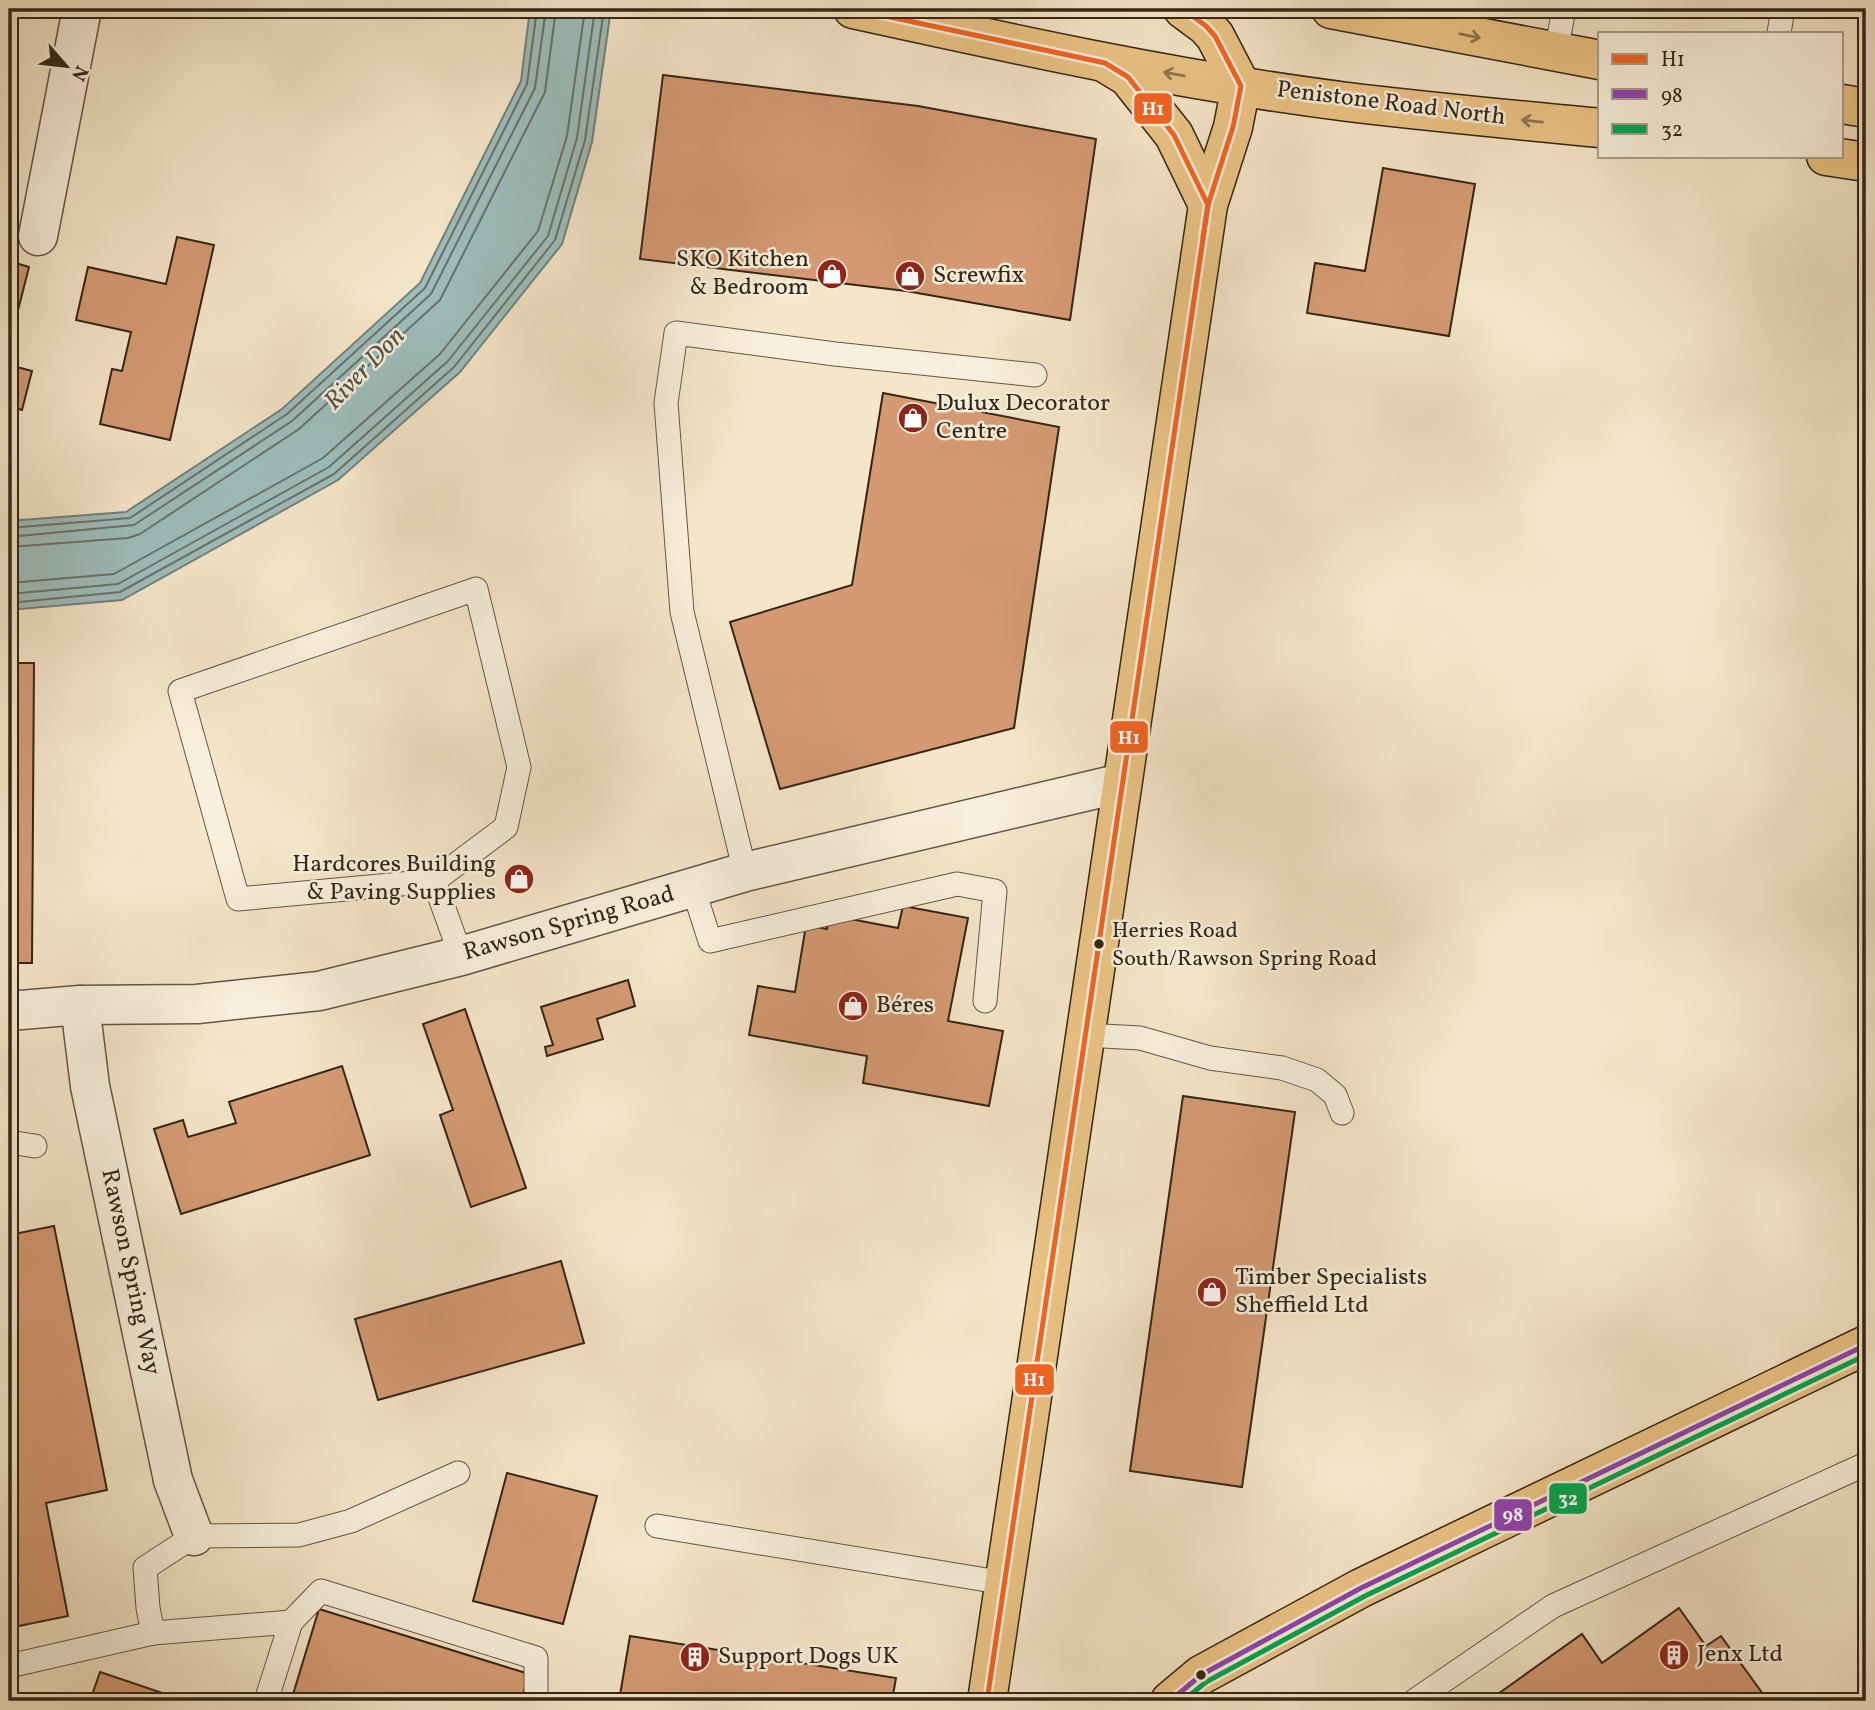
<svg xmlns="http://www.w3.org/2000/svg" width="1875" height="1710" viewBox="0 0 1875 1710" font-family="Vollkorn,serif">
	<rect width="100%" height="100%" fill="#f5e6c9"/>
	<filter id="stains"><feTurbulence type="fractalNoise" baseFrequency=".00286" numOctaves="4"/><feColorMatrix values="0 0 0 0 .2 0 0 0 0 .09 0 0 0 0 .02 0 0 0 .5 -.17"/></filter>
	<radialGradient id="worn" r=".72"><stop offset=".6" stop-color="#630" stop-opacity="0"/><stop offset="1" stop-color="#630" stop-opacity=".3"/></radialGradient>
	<path fill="#9ebebd" stroke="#73817b" stroke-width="2" d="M 530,9 L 611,9 L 592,142 L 562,244 L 460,372 L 338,480 L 122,600 L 9,610 L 9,521 L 126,512 L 282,409 L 420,283 L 521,81 Z"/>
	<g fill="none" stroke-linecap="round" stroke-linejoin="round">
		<g stroke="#68726a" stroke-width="2">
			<path d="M 9,528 L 130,518 L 287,414 L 425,288 L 527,84 L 537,9"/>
			<path d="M 9,537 L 134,525 L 292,421 L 431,294 L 535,88 L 546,9"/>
			<path d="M 9,547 L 128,538 L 140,534 L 299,429 L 440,300 L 545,92 L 556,9"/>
			<path d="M 9,583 L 114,574 L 323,458 L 440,354 L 538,231 L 567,136 L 585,9"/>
			<path d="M 9,594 L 118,584 L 329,467 L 448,361 L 548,236 L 577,138 L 595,9"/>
			<path d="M 9,603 L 120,592 L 334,474 L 454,367 L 555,240 L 585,140 L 604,9"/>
		</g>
	</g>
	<g fill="#d59a73" stroke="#332617" stroke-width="2">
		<path d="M 663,75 L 918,106 L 1096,139 L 1070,320 L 906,291 L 640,259 Z"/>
		<path d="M 1383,168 L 1475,184 L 1449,336 L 1307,313 L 1315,263 L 1365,271 Z"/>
		<path d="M 177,237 L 214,245 L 170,440 L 100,424 L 112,369 L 122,371 L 131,332 L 76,320 L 88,267 L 166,284 Z"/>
		<path d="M 9,261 L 29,267 L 9,346 Z"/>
		<path d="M 9,365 L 32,371 L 22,410 L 9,406 Z"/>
		<path d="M 883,393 L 1059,427 L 1014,728 L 780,789 L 730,622 L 852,585 Z"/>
		<path d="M 9,663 L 34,663 L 32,963 L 9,963 Z"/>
		<path d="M 903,906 L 968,918 L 948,1021 L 1003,1031 L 989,1106 L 863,1083 L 867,1056 L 749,1035 L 758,986 L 795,992 L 806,925 L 827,929 L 829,915 L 898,928 Z"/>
		<path d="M 628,980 L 635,1006 L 597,1019 L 603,1039 L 547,1056 L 545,1047 L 553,1045 L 541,1007 Z"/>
		<path d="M 465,1009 L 526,1188 L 471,1207 L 440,1115 L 453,1110 L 423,1024 Z"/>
		<path d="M 342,1066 L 370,1155 L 181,1214 L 154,1129 L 183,1120 L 188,1137 L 236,1123 L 229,1102 Z"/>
		<path d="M 1183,1096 L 1295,1112 L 1242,1487 L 1130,1471 Z"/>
		<path d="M 54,1226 L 107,1490 L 46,1503 L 68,1616 L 9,1628 L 9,1235 Z"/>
		<path d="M 561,1261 L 584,1343 L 378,1400 L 355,1319 Z"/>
		<path d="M 507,1473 L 597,1496 L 563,1624 L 473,1601 Z"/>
		<path d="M 1679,1608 L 1706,1646 L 1721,1636 L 1768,1701 L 1488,1701 L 1582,1634 L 1602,1663 Z"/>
		<path d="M 319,1609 L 529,1674 L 521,1701 L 291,1701 Z"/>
		<path d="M 630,1636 L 896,1678 L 892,1701 L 619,1701 Z"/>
		<path d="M 100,1672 L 186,1701 L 90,1701 Z"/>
	</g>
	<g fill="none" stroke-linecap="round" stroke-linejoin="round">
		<g stroke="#645644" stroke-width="25">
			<g id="lane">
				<path d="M 1779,33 L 1783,9"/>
				<path d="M 1556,52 L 1564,9"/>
				<path d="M 745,872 L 682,612 L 666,403 L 676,333 L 835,354 L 1035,375"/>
				<path d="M 434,881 L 238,899 L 180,691 L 476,589 L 519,767 L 506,827 L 434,881 L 461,956"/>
				<path d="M 693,888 L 710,941 L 957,884 L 995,891 L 985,1001"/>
				<path d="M 1085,1035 L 1140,1038 L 1210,1058 L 1282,1068 L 1317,1080 L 1335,1095 L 1342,1113"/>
				<path d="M 9,1142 L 35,1146"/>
				<path d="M 657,1526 L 1005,1583"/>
				<path d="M 291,1622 L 321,1591 L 536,1658 L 536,1701"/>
				<path d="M 153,1633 L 291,1622 L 266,1701"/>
				<path d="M 9,1666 L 153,1633 L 148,1608 L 145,1568 L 194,1536 L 299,1535 L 351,1521 L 458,1473"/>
				<path d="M 1414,1701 L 1553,1606 L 1866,1464"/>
			</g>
		</g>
		<g stroke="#645644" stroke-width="41">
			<g id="street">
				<path d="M 38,236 L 82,9"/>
				<path d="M 80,1005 L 90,1086 L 173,1480 L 194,1536"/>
				<path d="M 9,1011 L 80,1005 L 197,1004 L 319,991 L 461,956 L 745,872 L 1122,783"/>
			</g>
		</g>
		<g stroke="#332617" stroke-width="41">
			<g id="primary">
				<path d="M 1105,63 L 1128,77 L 1174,135 L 1208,205"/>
				<path d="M 987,1701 L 1208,205 L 1233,127 L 1241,86"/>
				<path d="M 1170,1701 L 1201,1675 L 1361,1588 L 1866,1345"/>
			</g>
		</g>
		<g stroke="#332617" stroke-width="41">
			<g id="highway">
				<path d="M 853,9 C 1017,45 1181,81 1348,102 C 1431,112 1516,120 1600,128"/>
				<path d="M 1183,9 L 1206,26 L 1215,36 L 1241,86"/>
				<path d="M 1331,9 L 1600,60"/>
				<path d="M 1842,104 L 1866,108"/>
				<path d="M 1826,156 L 1866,162"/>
			</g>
		</g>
		<use href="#lane" stroke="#f8efdc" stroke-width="23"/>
		<use href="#street" stroke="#f8efdc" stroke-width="38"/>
		<use href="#primary" stroke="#eac384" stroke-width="38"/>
		<use href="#highway" stroke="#eac384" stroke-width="38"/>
		<g stroke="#f8efdc" stroke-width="10">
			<g id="bus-1">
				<path d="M 853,9 L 1105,63 L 1128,77 L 1174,135 L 1208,205 L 987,1701"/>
				<path d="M 1183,9 L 1206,26 L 1215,36 L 1241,86 L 1233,127 L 1208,205 L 1203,237"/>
			</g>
		</g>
		<g stroke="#f8efdc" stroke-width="10">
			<path id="bus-2" d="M 1170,1701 L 1201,1675 L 1361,1588 L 1866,1345"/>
		</g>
		<g stroke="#f8efdc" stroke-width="10">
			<path id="bus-3" d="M 1183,1701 L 1206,1682 L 1365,1596 L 1866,1355"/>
		</g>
		<use href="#bus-1" stroke="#f26522" stroke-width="5"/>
		<use href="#bus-2" stroke="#8e44ad" stroke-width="5"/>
		<use href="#bus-3" stroke="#00a651" stroke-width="5"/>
	</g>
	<defs><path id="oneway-shaft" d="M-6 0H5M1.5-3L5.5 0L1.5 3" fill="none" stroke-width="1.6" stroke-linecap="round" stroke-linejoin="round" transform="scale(1.75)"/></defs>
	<g stroke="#8e744e">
		<use href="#oneway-shaft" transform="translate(1470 36) rotate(11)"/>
		<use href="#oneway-shaft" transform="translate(1174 74) rotate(-170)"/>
		<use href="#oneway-shaft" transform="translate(1532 121) rotate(-174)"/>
	</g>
	<defs>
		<g id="shop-disc" transform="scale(1.575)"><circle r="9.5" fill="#8f2418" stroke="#f8efdc"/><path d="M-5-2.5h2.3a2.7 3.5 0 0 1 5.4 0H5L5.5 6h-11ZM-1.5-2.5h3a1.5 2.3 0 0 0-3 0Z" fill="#fff"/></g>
		<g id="building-disc" transform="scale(1.575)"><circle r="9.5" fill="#8f2418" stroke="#f8efdc"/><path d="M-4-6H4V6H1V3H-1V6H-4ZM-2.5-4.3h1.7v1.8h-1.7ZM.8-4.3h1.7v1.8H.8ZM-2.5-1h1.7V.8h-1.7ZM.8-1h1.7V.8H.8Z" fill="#fff"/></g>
	</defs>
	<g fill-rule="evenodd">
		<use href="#shop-disc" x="832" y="274"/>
		<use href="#shop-disc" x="910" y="276"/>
		<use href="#shop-disc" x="913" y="418"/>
		<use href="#shop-disc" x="519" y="879"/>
		<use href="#shop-disc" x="853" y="1006"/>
		<use href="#shop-disc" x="1212" y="1292"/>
		<use href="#building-disc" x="1674" y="1655"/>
		<use href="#building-disc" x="695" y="1657"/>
	</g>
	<g fill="#332617" stroke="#f8efdc" stroke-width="2.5">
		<circle cx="1099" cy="944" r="6"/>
		<circle cx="1201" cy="1675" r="6"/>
	</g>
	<g text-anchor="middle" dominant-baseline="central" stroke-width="5" stroke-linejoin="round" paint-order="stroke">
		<g font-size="22" fill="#332617" stroke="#f8efdc" text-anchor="start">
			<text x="1112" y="931">Herries Road<tspan x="1112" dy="28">South/Rawson Spring Road</tspan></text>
		</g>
		<g font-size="24" fill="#332617" stroke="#f8efdc">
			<text transform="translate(1391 104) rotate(7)">Penistone Road North</text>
			<text transform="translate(569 924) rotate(-16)">Rawson Spring Road</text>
			<text transform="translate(130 1272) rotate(78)">Rawson Spring Way</text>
		</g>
		<g font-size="24" fill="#332617" stroke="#f8efdc" text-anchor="start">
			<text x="809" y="260" text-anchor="end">SKO Kitchen<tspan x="809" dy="28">&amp; Bedroom</tspan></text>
			<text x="933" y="276">Screwfix</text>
			<text x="936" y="404">Dulux Decorator<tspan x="936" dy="28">Centre</tspan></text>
			<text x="496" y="865" text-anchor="end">Hardcores Building<tspan x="496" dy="28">&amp; Paving Supplies</tspan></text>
			<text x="876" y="1006">Béres</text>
			<text x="1235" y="1278">Timber Specialists<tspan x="1235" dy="28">Sheffield Ltd</tspan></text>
			<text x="1697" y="1655">Jenx Ltd</text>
			<text x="718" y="1657">Support Dogs UK</text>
		</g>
		<g font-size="26" font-style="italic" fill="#535449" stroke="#f8efdc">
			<text transform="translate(365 369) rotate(-46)">River Don</text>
		</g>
	</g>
	<g stroke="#f8efdc" stroke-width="2.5">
		<rect x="1133" y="92" width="40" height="33" rx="7" fill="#f26522"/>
		<rect x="1109" y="720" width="40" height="34" rx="7" fill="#f26522"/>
		<rect x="1014" y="1363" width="41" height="33" rx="7" fill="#f26522"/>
		<rect x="1548" y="1482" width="40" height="33" rx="7" fill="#00a651"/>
		<rect x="1493" y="1498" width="40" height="34" rx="7" fill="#8e44ad"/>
	</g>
	<g font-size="19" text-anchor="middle" font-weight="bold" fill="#fff">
		<text x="1153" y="115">H1</text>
		<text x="1129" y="744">H1</text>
		<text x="1034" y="1386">H1</text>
		<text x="1568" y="1505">32</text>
		<text x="1513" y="1521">98</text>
	</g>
	<rect width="1875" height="1710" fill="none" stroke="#f5e6c9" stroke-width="35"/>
	<rect x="10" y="10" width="1854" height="1689" fill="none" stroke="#332617" stroke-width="3.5"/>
	<rect x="18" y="18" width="1840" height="1675" fill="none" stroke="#332617" stroke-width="2"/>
	<rect x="1598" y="32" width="245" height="126" fill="#f8efdc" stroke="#a99f8d" stroke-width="2"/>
	<rect x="1612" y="54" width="35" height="10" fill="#f26522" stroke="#a99f8d" stroke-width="2"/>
	<text x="1661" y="66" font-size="21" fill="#332617">H1</text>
	<rect x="1612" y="89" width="35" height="10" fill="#8e44ad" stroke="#a99f8d" stroke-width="2"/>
	<text x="1661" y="102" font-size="21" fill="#332617">98</text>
	<rect x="1612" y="124" width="35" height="10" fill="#00a651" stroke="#a99f8d" stroke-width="2"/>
	<text x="1661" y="136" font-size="21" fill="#332617">32</text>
	<g transform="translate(66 66) rotate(118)" stroke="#f8efdc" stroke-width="5" paint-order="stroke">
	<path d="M0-5L12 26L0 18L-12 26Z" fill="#332617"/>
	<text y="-10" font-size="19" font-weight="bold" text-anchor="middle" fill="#332617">N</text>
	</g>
	<rect width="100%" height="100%" filter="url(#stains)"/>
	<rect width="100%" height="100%" fill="url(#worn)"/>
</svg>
